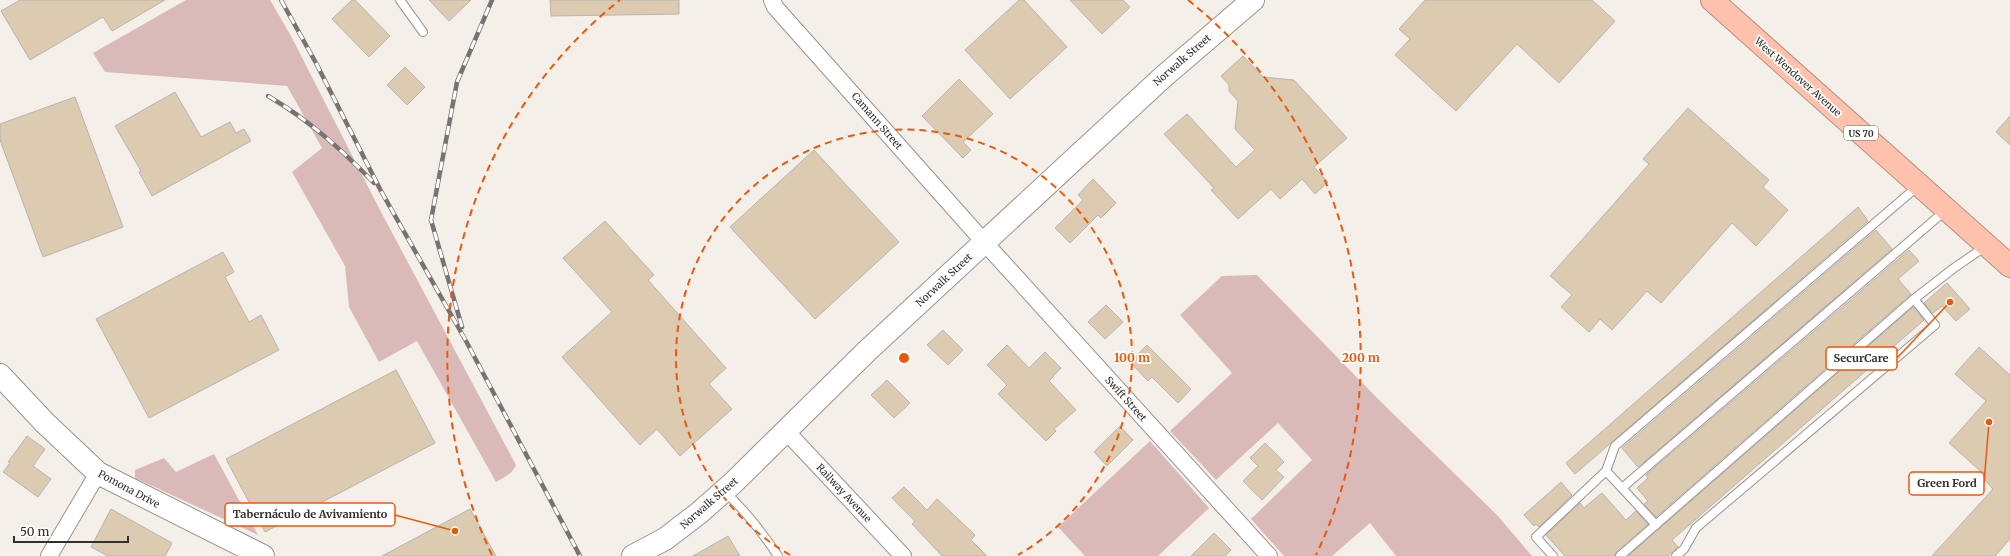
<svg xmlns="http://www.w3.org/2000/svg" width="2010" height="556" viewBox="0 0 2010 556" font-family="Merriweather,serif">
	<rect width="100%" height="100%" fill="#f5efea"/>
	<g fill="#dabab8">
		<path d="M 186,0 L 270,0 L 291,36 L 380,210 L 516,465 C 512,474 505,477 496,482 L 417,341 L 379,362 L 349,307 L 345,266 L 292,172 L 322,148 L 287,86 L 105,72 L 93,53 Z"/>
		<path d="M 1257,275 L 1376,397 L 1497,515 L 1532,556 L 1396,556 L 1370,523 L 1332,556 L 1284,556 L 1251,519 L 1312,460 L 1278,423 L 1216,480 L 1170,431 L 1232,373 L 1180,315 L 1222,276 Z"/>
		<path d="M 1150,441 L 1209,508 L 1158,556 L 1085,556 L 1058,527 Z"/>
		<path d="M 214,454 L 258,535 L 135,478 L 135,470 L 164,458 L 176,472 Z"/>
	</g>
	<g fill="#dccbb0" stroke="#b8b4ae">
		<path d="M 20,0 L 165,0 L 112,31 L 103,17 L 30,60 L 1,11 Z"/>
		<path d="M 352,0 L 355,0 L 390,36 L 369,57 L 332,19 Z"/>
		<path d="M 429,0 L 471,0 L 449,21 Z"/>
		<path d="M 550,0 L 679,0 L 679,14 L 551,16 Z"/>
		<path d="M 1019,0 L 1024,0 L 1067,47 L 1010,99 L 965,50 Z"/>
		<path d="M 1070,0 L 1123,0 L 1130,7 L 1102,34 Z"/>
		<path d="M 1425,0 L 1592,0 L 1615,21 L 1559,83 L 1517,44 L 1456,111 L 1395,55 L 1410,39 L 1399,29 Z"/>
		<path d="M 1243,56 L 1263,77 L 1294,80 L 1347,138 L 1314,167 L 1328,182 L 1315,194 L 1302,179 L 1280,199 L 1271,189 L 1238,219 L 1211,190 L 1214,188 L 1164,134 L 1187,114 L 1236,167 L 1255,150 L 1235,129 L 1238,101 L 1229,91 L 1229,85 L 1221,76 Z"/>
		<path d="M 405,67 L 425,87 L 407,105 L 387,85 Z"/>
		<path d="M 959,79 L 993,114 L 963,142 L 971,150 L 963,158 L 922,116 Z"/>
		<path d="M 175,92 L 201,137 L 230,122 L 236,133 L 244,129 L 251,141 L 152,196 L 139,172 L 141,171 L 115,126 Z"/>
		<path d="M 75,97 L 123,227 L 43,257 L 0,140 L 0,124 Z"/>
		<path d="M 1688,108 L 1769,180 L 1763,187 L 1788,210 L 1756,246 L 1732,223 L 1661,303 L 1647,291 L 1612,330 L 1600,319 L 1589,332 L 1561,307 L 1572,295 L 1550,276 L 1649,164 L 1643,159 Z"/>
		<path d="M 2010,116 L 2010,145 L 1996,132 Z"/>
		<path d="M 814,150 L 899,242 L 815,319 L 730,227 Z"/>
		<path d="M 1093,179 L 1116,203 L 1101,218 L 1098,215 L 1070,243 L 1055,228 L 1083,200 L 1078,195 Z"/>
		<path d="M 1858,207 L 1868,221 L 1575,474 L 1566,463 Z"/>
		<path d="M 605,221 L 654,275 L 648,280 L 726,368 L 709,384 L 732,409 L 680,456 L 657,429 L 640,445 L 562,357 L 612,312 L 563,258 Z"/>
		<path d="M 1876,230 L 1892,249 L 1638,467 L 1622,448 Z"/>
		<path d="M 1909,250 L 1919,261 L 1898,279 L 1911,294 L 1656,517 L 1644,504 L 1648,501 L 1637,488 L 1648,478 L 1646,475 Z"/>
		<path d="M 223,252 L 234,272 L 225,277 L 249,322 L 261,315 L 279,350 L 149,418 L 96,319 Z"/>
		<path d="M 1947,283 L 1970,309 L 1956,321 L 1942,306 L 1933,313 L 1924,303 Z"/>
		<path d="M 1106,305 L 1123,322 L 1105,339 L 1088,322 Z"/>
		<path d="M 1913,307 L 1924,320 L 1672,540 L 1678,547 L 1668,556 L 1628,556 Z"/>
		<path d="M 943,330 L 963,350 L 948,365 L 927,345 Z"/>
		<path d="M 1007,345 L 1029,368 L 1045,352 L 1061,368 L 1049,381 L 1076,410 L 1054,429 L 1056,431 L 1046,441 L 998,394 L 1007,385 L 987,365 Z"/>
		<path d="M 1147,345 L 1191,389 L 1178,403 L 1152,377 L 1148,381 L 1130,362 Z"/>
		<path d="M 1979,347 L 2010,375 L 2010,539 L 1995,556 L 1932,556 L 1993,489 L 1984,479 L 1987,477 L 1949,443 L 1986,401 L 1955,374 Z"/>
		<path d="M 396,370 L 435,443 L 265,532 L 226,459 Z"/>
		<path d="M 887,380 L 910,403 L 894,418 L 871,395 Z"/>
		<path d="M 1120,426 L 1133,440 L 1107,466 L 1094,452 Z"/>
		<path d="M 27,436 L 45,449 L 33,466 L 51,479 L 38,497 L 3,472 L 10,463 L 8,462 Z"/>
		<path d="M 1265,443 L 1284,462 L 1276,470 L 1284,477 L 1262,500 L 1243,481 L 1258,466 L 1250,458 Z"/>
		<path d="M 1561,482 L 1572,495 L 1539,527 L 1536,524 L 1534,526 L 1524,515 Z"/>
		<path d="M 904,487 L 927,510 L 937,499 L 975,535 L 971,540 L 987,556 L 942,556 L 912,524 L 915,521 L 892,498 Z"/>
		<path d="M 1602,493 L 1626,520 L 1636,511 L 1648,524 L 1616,552 L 1615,556 L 1565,556 L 1546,535 L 1580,503 L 1584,508 Z"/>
		<path d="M 111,509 L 172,543 L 165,556 L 108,556 L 91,547 Z"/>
		<path d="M 470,509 L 496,556 L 382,556 Z"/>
		<path d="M 1214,533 L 1231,550 L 1225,556 L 1191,556 Z"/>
		<path d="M 728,536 L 740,556 L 693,556 Z"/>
	</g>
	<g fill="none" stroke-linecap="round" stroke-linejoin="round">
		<g stroke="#9a9490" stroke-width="10">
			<g id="lane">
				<path d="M 400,0 L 423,32"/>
				<path d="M 1606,471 L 1622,488"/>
				<path d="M 724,491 C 746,511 762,532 778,556"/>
				<path d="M 1656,525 L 1622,488 L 1946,210"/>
				<path d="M 1553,556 L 1536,537 L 1606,471 L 1615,446 L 1918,186"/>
				<path d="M 1620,556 L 1914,299 L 1954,268 L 1986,246"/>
				<path d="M 1676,556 L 1684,549 L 1696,528 L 1935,325 L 1914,299"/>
			</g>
		</g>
		<g stroke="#9a9490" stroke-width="18">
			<g id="street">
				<path d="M 772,0 L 775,7 L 984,242 L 1269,556"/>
				<path d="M 785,430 L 903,556"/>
				<path d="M 49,556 L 98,473"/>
			</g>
		</g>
		<g stroke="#9a9490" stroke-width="24">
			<g id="secondary">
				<path d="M 0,375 L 45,423 L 98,473 L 263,556"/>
				<path d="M 633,556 L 665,539 L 699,513 L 733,483 L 867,351 L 1163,77 L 1253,0"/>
			</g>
		</g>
		<g stroke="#b78f80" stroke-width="24">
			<path id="highway" d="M 1712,0 L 2010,266"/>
		</g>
		<use href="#lane" stroke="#fff" stroke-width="8"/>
		<use href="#street" stroke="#fff" stroke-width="16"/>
		<use href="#secondary" stroke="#fff" stroke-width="22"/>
		<use href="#highway" stroke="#fec2ac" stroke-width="22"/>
		<g stroke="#787370" stroke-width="4.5">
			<g id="rail">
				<path d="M 281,0 L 316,63 L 381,191 L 466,341 L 580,556"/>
				<path d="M 268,96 C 309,120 342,150 374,183"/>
				<path d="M 462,327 L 431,220 L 457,82 L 492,0"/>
			</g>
		</g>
		<use href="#rail" stroke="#fff" stroke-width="3" stroke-dasharray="9" stroke-linecap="butt"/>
	</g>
	<g fill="none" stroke="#e8590c" stroke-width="2" stroke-dasharray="7 5">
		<path d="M790 555A228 228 0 1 1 1018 555"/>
		<path d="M492 555A457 457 0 0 1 620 0M1188 0A457 457 0 0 1 1316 555"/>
	</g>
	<g text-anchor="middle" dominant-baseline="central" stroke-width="3.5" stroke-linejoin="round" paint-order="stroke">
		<rect fill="#fff" stroke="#706d6c" stroke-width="1" x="1844" y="126" width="34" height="14" rx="3"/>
		<g font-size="9" font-weight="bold" fill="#322f2d">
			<text x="1861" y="133">US 70</text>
		</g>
		<g font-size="10" fill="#322f2d" stroke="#fff">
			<text transform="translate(1182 60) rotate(-41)">Norwalk Street</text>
			<text transform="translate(1798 77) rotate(42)">West Wendover Avenue</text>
			<text transform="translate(877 121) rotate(49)">Camann Street</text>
			<text transform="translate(944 280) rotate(-43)">Norwalk Street</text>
			<text transform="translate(1126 399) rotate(48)">Swift Street</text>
			<text transform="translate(129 489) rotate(28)">Pomona Drive</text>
			<text transform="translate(844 493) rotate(47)">Railway Avenue</text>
			<text transform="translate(709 503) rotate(-41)">Norwalk Street</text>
		</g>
	</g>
	<circle cx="904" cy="358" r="6" fill="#e8590c" stroke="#fff" stroke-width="2"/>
	<g font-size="12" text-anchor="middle" font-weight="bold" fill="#e8590c" stroke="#fff" stroke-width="3.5" stroke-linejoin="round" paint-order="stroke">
		<text x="1132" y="362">100 m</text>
		<text x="1361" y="362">200 m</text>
	</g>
	<path fill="none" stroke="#e8590c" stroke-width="1.5" d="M1950 302L1897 358M1989 422L1984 483M455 531L395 515"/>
	<g fill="#e8590c" stroke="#fff" stroke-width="1.5">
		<circle cx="1950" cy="302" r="4"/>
		<circle cx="1989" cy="422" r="4"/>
		<circle cx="455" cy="531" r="4"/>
	</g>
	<g fill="#fff" stroke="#e8590c" stroke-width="1.5">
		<rect x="1826" y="347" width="71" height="23" rx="4"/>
		<rect x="1909" y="472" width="75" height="23" rx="4"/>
		<rect x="225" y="503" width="170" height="23" rx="4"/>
	</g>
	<g font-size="11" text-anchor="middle" font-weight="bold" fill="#322f2d">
		<text x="1861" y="362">SecurCare</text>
		<text x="1947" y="487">Green Ford</text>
		<text x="310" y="518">Tabernáculo de Avivamiento</text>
	</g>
	<path d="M14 536v6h114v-6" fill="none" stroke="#322f2d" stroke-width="2"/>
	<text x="20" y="536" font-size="12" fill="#322f2d" stroke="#ffffff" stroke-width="3" paint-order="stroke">50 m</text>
</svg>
